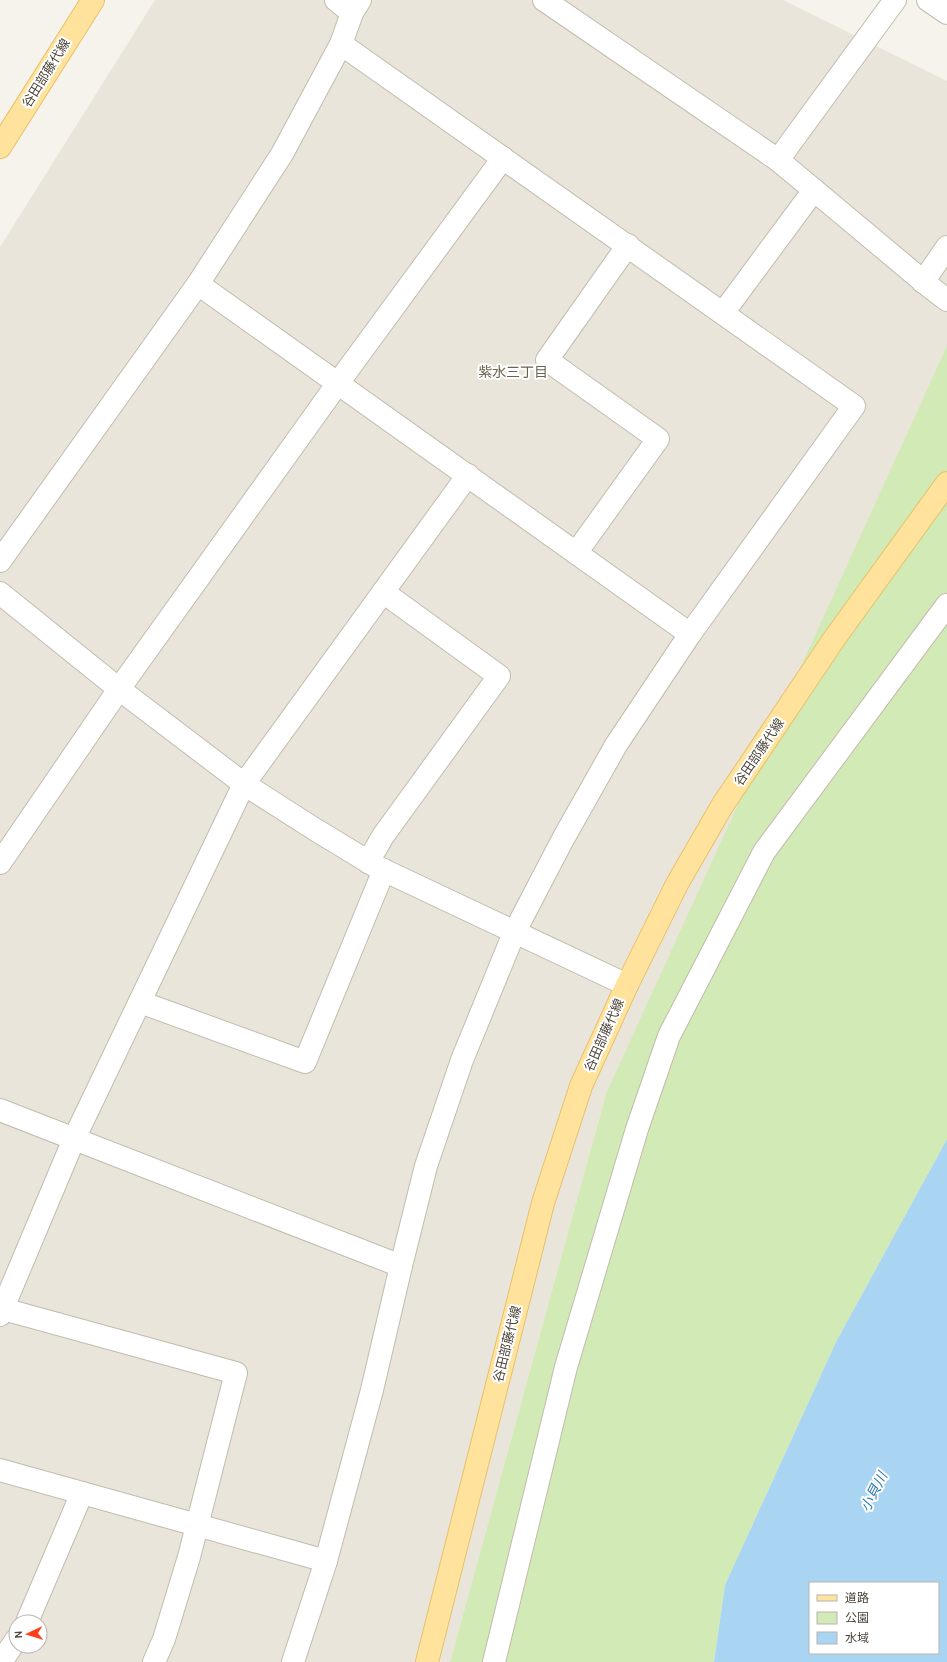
<svg xmlns="http://www.w3.org/2000/svg" width="947" height="1662" viewBox="0 0 947 1662" font-family="Karla,'Noto Sans JP',sans-serif">
	<rect width="100%" height="100%" fill="#f6f3ec"/>
	<path fill="#eae5da" fill-rule="evenodd" d="M 155,0 L 783,0 L 947,81 L 947,524 L 606,1094 L 450,1662 L 0,1662 L 0,247 ZM 16,1622 L 40,1622 L 40,1646 L 16,1646 Z"/>
	<path fill="#d2eab5" d="M 947,346 L 947,1139 L 836,1342 L 725,1585 L 714,1662 L 450,1662 L 606,1094 Z"/>
	<path fill="#a9d4f2" fill-rule="evenodd" d="M 947,1139 L 947,1662 L 714,1662 L 725,1585 L 836,1342 ZM 810,1583 L 938,1583 L 938,1653 L 810,1653 Z"/>
	<g fill="none" stroke-linecap="round" stroke-linejoin="round">
		<g stroke="#c2bbae" stroke-width="24">
			<g id="minor">
				<path d="M 336,0 L 352,13"/>
				<path d="M 544,0 L 778,160 L 930,287 L 947,300"/>
				<path d="M 928,0 L 947,13"/>
				<path d="M 778,160 L 895,0"/>
				<path d="M 923,282 L 947,247"/>
				<path d="M 198,284 L 690,634"/>
				<path d="M 723,313 L 814,190"/>
				<path d="M 576,553 L 658,439 L 547,360 L 628,245"/>
				<path d="M 0,561 L 198,284 L 282,154 L 341,44 L 352,13 L 360,0"/>
				<path d="M 0,593 L 119,689 L 244,784 L 316,830 L 377,867 L 627,985"/>
				<path d="M 368,862 L 383,836 L 499,676 L 383,592"/>
				<path d="M 0,863 L 119,689 L 338,383 L 503,158"/>
				<path d="M 140,1002 L 305,1062 L 384,870"/>
				<path d="M 0,1110 L 401,1266"/>
				<path d="M 3,1309 L 236,1373 L 189,1557 L 164,1639 L 154,1662"/>
				<path d="M 0,1315 L 74,1139 L 244,784 L 468,475"/>
				<path d="M 0,1470 L 326,1561"/>
				<path d="M 27,1622 L 82,1493"/>
				<path d="M 1,1662 L 16,1640"/>
				<path d="M 293,1662 L 326,1561 L 372,1390 L 401,1266 L 426,1166 L 462,1060 L 514,933 L 563,839 L 616,745 L 690,634 L 854,406 L 341,44"/>
				<path d="M 494,1662 L 566,1367 L 637,1129 L 669,1036 L 764,852 L 947,605"/>
			</g>
		</g>
		<g stroke="#e6c16a" stroke-width="24">
			<g id="major">
				<path d="M 0,147 L 93,0"/>
				<path d="M 427,1662 L 543,1203 L 581,1086 L 627,985 L 677,884 L 722,806 L 834,639 L 947,483"/>
			</g>
		</g>
		<use href="#minor" stroke="#fff" stroke-width="22"/>
		<use href="#major" stroke="#ffe39c" stroke-width="22"/>
	</g>
	<g text-anchor="middle" dominant-baseline="central" stroke-width="4" stroke-linejoin="round" paint-order="stroke">
		<g font-size="13" fill="#4b4439" stroke="#fff">
			<text transform="translate(46 73) rotate(-58)">谷田部藤代線</text>
			<text transform="translate(759 752) rotate(-56)">谷田部藤代線</text>
			<text transform="translate(604 1035) rotate(-66)">谷田部藤代線</text>
			<text transform="translate(507 1344) rotate(-76)">谷田部藤代線</text>
		</g>
		<g font-size="14" fill="#6e6250" stroke="#fff">
			<text x="513" y="372">紫水三丁目</text>
		</g>
		<g font-size="14" font-style="italic" fill="#2e7ab2" stroke="#fff">
			<text transform="translate(874 1492) rotate(-63)">小貝川</text>
		</g>
	</g>
	<rect x="809" y="1582" width="130" height="72" fill="#ffffff" stroke="#b7b4b0"/>
	<rect x="817" y="1595" width="20" height="6" fill="#ffe39c" stroke="#b7b4b0"/>
	<text x="845" y="1602" font-size="12" fill="#4b4439">道路</text>
	<rect x="817" y="1612" width="20" height="12" fill="#d2eab5" stroke="#b7b4b0"/>
	<text x="845" y="1622" font-size="12" fill="#4b4439">公園</text>
	<rect x="817" y="1632" width="20" height="12" fill="#a9d4f2" stroke="#b7b4b0"/>
	<text x="845" y="1642" font-size="12" fill="#4b4439">水域</text>
	<g transform="translate(28 1634) rotate(266)"><circle r="19" fill="#ffffff" stroke="#b7b4b0"/>
	<path d="M0-3L7 15L0 10L-7 15Z" fill="#fc3f1d"/>
	<text y="-6" font-size="11" font-weight="bold" text-anchor="middle" fill="#4b4439">N</text>
	</g>
</svg>
